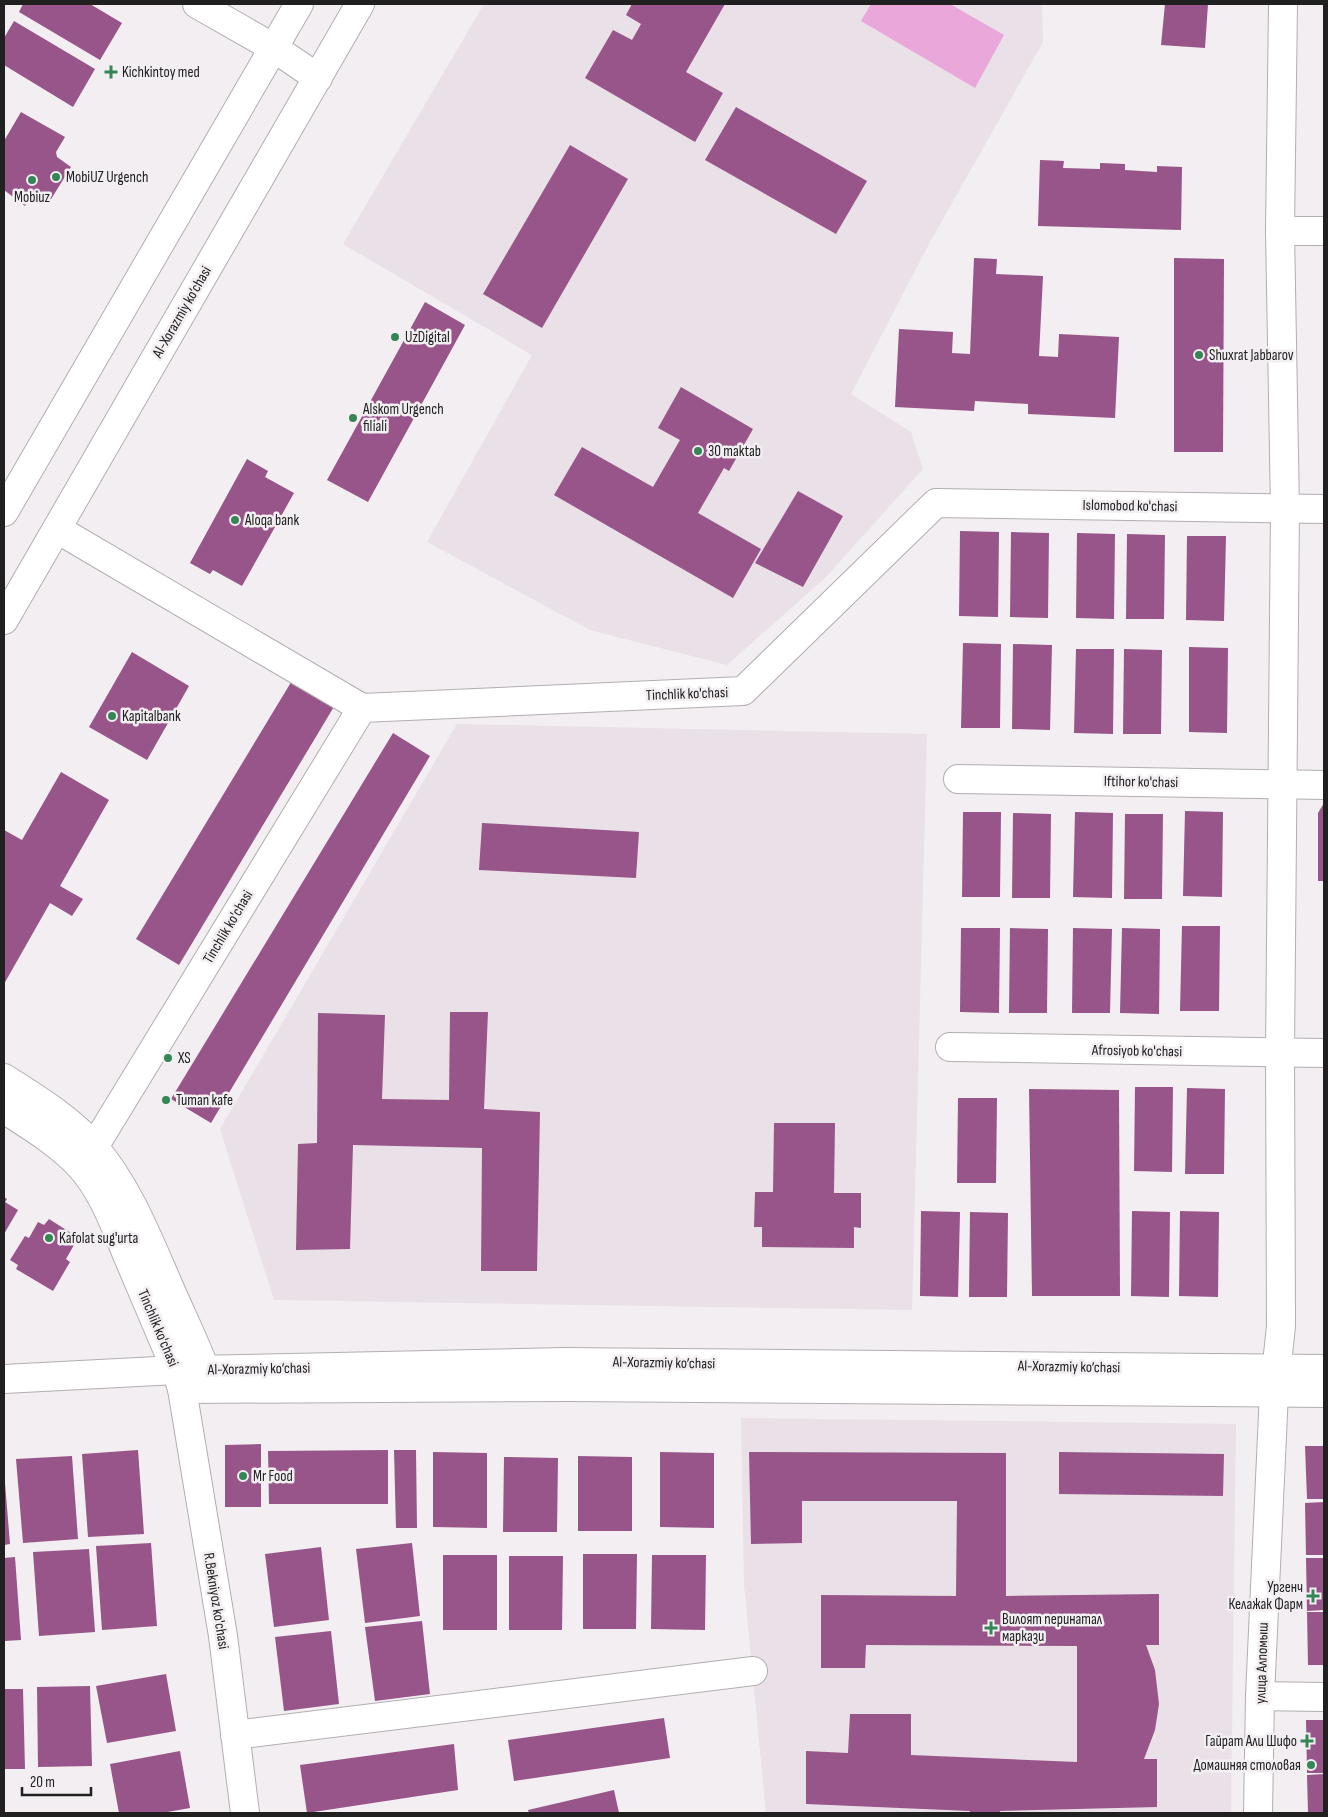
<svg xmlns="http://www.w3.org/2000/svg" width="1328" height="1817" viewBox="0 0 1328 1817" font-family="'Sofia Sans Condensed',sans-serif">
	<rect width="100%" height="100%" fill="#f2eef1"/>
	<g fill="#eae0e7">
		<path d="M 484,4 L 1042,4 L 1043,42 L 930,242 L 851,394 L 911,432 L 923,469 L 826,577 L 727,665 L 590,630 L 427,542 L 532,355 L 343,244 Z"/>
		<path d="M 457,724 L 927,734 L 912,1310 L 274,1300 L 220,1129 Z"/>
		<path d="M 741,1418 L 1236,1424 L 1231,1813 L 766,1813 L 744,1585 Z"/>
	</g>
	<path fill="#e9a7da" d="M 871,4 L 950,4 L 1004,35 L 975,88 L 861,21 Z"/>
	<g fill="#975589">
		<path d="M 23,4 L 90,4 L 122,23 L 100,60 L 19,12 Z"/>
		<path d="M 632,4 L 725,4 L 686,72 L 723,93 L 695,142 L 585,78 L 613,30 L 632,40 L 641,24 L 626,15 Z"/>
		<path d="M 1165,4 L 1208,4 L 1205,48 L 1161,45 Z"/>
		<path d="M 14,21 L 95,69 L 73,107 L 4,65 L 4,38 Z"/>
		<path d="M 736,107 L 867,181 L 836,234 L 705,160 Z"/>
		<path d="M 21,112 L 65,137 L 56,152 L 57,157 L 71,167 L 48,204 L 33,194 L 25,206 L 4,190 L 4,141 Z"/>
		<path d="M 570,145 L 628,179 L 542,328 L 483,294 Z"/>
		<path d="M 1040,160 L 1064,161 L 1063,168 L 1100,169 L 1100,163 L 1125,164 L 1125,170 L 1157,172 L 1157,166 L 1182,167 L 1181,230 L 1038,226 Z"/>
		<path d="M 974,258 L 997,259 L 996,274 L 1043,276 L 1039,356 L 1058,357 L 1059,334 L 1119,337 L 1115,418 L 1028,414 L 1028,404 L 975,401 L 974,411 L 895,407 L 899,329 L 953,332 L 952,353 L 970,354 Z"/>
		<path d="M 1174,258 L 1224,259 L 1223,452 L 1174,452 Z"/>
		<path d="M 425,302 L 465,325 L 368,502 L 327,480 Z"/>
		<path d="M 681,387 L 753,429 L 729,471 L 724,468 L 698,513 L 761,549 L 733,598 L 554,495 L 582,447 L 653,487 L 680,440 L 658,428 Z"/>
		<path d="M 247,459 L 268,471 L 265,477 L 294,493 L 242,586 L 213,570 L 210,574 L 190,563 Z"/>
		<path d="M 798,491 L 843,516 L 803,587 L 755,563 Z"/>
		<path d="M 960,531 L 999,532 L 998,617 L 959,616 Z"/>
		<path d="M 1011,532 L 1049,533 L 1048,618 L 1010,617 Z"/>
		<path d="M 1077,533 L 1115,534 L 1114,619 L 1076,618 Z"/>
		<path d="M 1127,534 L 1165,535 L 1164,619 L 1126,619 Z"/>
		<path d="M 1187,536 L 1226,536 L 1224,621 L 1186,620 Z"/>
		<path d="M 963,643 L 1001,644 L 1000,728 L 961,728 Z"/>
		<path d="M 1013,644 L 1052,645 L 1050,730 L 1012,729 Z"/>
		<path d="M 1189,647 L 1228,648 L 1227,733 L 1189,732 Z"/>
		<path d="M 1076,649 L 1114,649 L 1113,734 L 1074,733 Z"/>
		<path d="M 1124,649 L 1162,650 L 1161,734 L 1123,734 Z"/>
		<path d="M 132,652 L 189,686 L 147,760 L 89,727 Z"/>
		<path d="M 293,679 L 335,705 L 179,965 L 136,939 Z"/>
		<path d="M 393,733 L 430,756 L 211,1123 L 171,1099 Z"/>
		<path d="M 61,772 L 109,800 L 60,886 L 83,899 L 72,916 L 50,903 L 4,984 L 4,830 L 22,840 Z"/>
		<path d="M 1324,803 L 1324,881 L 1318,881 L 1318,813 Z"/>
		<path d="M 1185,811 L 1223,812 L 1222,897 L 1183,896 Z"/>
		<path d="M 963,812 L 1001,812 L 1000,897 L 962,897 Z"/>
		<path d="M 1075,812 L 1113,813 L 1112,898 L 1073,897 Z"/>
		<path d="M 1013,813 L 1051,814 L 1050,898 L 1012,898 Z"/>
		<path d="M 1125,814 L 1163,814 L 1162,899 L 1124,899 Z"/>
		<path d="M 482,823 L 639,832 L 636,878 L 479,870 Z"/>
		<path d="M 1182,926 L 1220,926 L 1219,1011 L 1180,1011 Z"/>
		<path d="M 961,928 L 1000,928 L 999,1013 L 960,1012 Z"/>
		<path d="M 1010,928 L 1048,929 L 1047,1013 L 1009,1013 Z"/>
		<path d="M 1073,928 L 1112,929 L 1110,1013 L 1072,1013 Z"/>
		<path d="M 1122,928 L 1160,929 L 1159,1014 L 1120,1013 Z"/>
		<path d="M 450,1012 L 488,1012 L 484,1109 L 540,1112 L 537,1271 L 481,1271 L 482,1148 L 353,1145 L 350,1249 L 296,1250 L 298,1144 L 317,1143 L 318,1013 L 385,1015 L 382,1099 L 449,1100 Z"/>
		<path d="M 1135,1087 L 1173,1087 L 1172,1172 L 1134,1171 Z"/>
		<path d="M 1187,1088 L 1225,1089 L 1224,1174 L 1185,1174 Z"/>
		<path d="M 1029,1089 L 1119,1090 L 1120,1296 L 1032,1296 Z"/>
		<path d="M 958,1098 L 997,1098 L 996,1183 L 957,1183 Z"/>
		<path d="M 774,1123 L 835,1123 L 834,1193 L 861,1193 L 861,1228 L 854,1227 L 854,1248 L 762,1247 L 762,1227 L 754,1227 L 755,1192 L 773,1192 Z"/>
		<path d="M 4,1197 L 7,1199 L 5,1202 L 18,1210 L 4,1234 Z"/>
		<path d="M 921,1211 L 960,1212 L 958,1297 L 920,1296 Z"/>
		<path d="M 1132,1211 L 1170,1212 L 1169,1297 L 1131,1296 Z"/>
		<path d="M 1180,1211 L 1219,1212 L 1218,1297 L 1179,1296 Z"/>
		<path d="M 970,1212 L 1008,1213 L 1007,1297 L 969,1297 Z"/>
		<path d="M 49,1219 L 71,1233 L 74,1245 L 66,1259 L 70,1262 L 53,1291 L 16,1269 L 18,1265 L 10,1260 L 25,1236 L 29,1238 L 38,1222 L 44,1225 Z"/>
		<path d="M 261,1444 L 261,1507 L 225,1507 L 225,1445 Z"/>
		<path d="M 1305,1446 L 1324,1446 L 1324,1499 L 1307,1499 Z"/>
		<path d="M 138,1450 L 144,1534 L 88,1537 L 82,1454 Z"/>
		<path d="M 388,1450 L 388,1504 L 269,1504 L 268,1451 Z"/>
		<path d="M 394,1450 L 416,1450 L 417,1528 L 396,1528 Z"/>
		<path d="M 433,1452 L 487,1453 L 487,1528 L 433,1527 Z"/>
		<path d="M 660,1452 L 714,1453 L 714,1528 L 660,1527 Z"/>
		<path d="M 749,1452 L 1006,1453 L 1006,1596 L 1159,1594 L 1159,1645 L 1146,1645 L 1155,1670 L 1159,1704 L 1155,1730 L 1144,1759 L 1157,1759 L 1157,1807 L 1000,1811 L 1000,1813 L 970,1813 L 970,1811 L 806,1804 L 806,1751 L 848,1753 L 850,1714 L 911,1714 L 911,1755 L 1077,1762 L 1077,1646 L 866,1645 L 865,1668 L 821,1668 L 821,1595 L 956,1596 L 957,1501 L 802,1501 L 802,1543 L 751,1544 Z"/>
		<path d="M 1059,1452 L 1224,1454 L 1223,1496 L 1059,1494 Z"/>
		<path d="M 72,1456 L 78,1539 L 23,1543 L 16,1459 Z"/>
		<path d="M 578,1456 L 632,1457 L 632,1531 L 578,1531 Z"/>
		<path d="M 504,1457 L 558,1458 L 557,1532 L 503,1532 Z"/>
		<path d="M 4,1483 L 5,1483 L 10,1544 L 4,1545 Z"/>
		<path d="M 1324,1502 L 1324,1555 L 1306,1555 L 1305,1503 Z"/>
		<path d="M 151,1543 L 157,1626 L 102,1630 L 96,1546 Z"/>
		<path d="M 412,1543 L 420,1616 L 365,1623 L 356,1549 Z"/>
		<path d="M 321,1547 L 329,1620 L 274,1627 L 265,1554 Z"/>
		<path d="M 89,1549 L 95,1632 L 39,1636 L 33,1552 Z"/>
		<path d="M 583,1554 L 637,1554 L 636,1629 L 583,1629 Z"/>
		<rect x="443" y="1555" width="54" height="75"/>
		<path d="M 652,1555 L 706,1555 L 705,1630 L 651,1629 Z"/>
		<path d="M 509,1556 L 563,1556 L 562,1630 L 509,1630 Z"/>
		<path d="M 15,1557 L 21,1640 L 4,1641 L 4,1558 Z"/>
		<path d="M 1306,1558 L 1324,1558 L 1324,1610 L 1307,1611 Z"/>
		<path d="M 1307,1612 L 1324,1612 L 1324,1665 L 1308,1665 Z"/>
		<path d="M 422,1621 L 430,1694 L 375,1701 L 365,1627 Z"/>
		<path d="M 331,1631 L 339,1704 L 284,1711 L 275,1637 Z"/>
		<path d="M 166,1674 L 176,1731 L 107,1743 L 96,1686 Z"/>
		<path d="M 90,1686 L 92,1766 L 38,1767 L 37,1687 Z"/>
		<path d="M 4,1689 L 23,1689 L 25,1769 L 4,1769 Z"/>
		<path d="M 664,1718 L 670,1758 L 514,1781 L 508,1740 Z"/>
		<path d="M 1306,1720 L 1324,1720 L 1324,1773 L 1307,1773 Z"/>
		<path d="M 454,1744 L 458,1790 L 307,1813 L 300,1765 Z"/>
		<path d="M 180,1751 L 190,1808 L 162,1813 L 119,1813 L 110,1764 Z"/>
		<path d="M 1324,1774 L 1324,1813 L 1308,1813 L 1307,1775 Z"/>
		<path d="M 614,1790 L 619,1813 L 529,1813 L 528,1810 Z"/>
	</g>
	<g fill="none" stroke-linecap="round" stroke-linejoin="round">
		<g stroke="#b2aeb1" stroke-width="30">
			<g id="minor">
				<path d="M 197,4 L 274,48 L 318,78"/>
				<path d="M 1280,231 L 1324,231"/>
				<path d="M 57,529 L 362,708 L 743,691 L 936,503 L 1324,509"/>
				<path d="M 958,779 L 1324,785"/>
				<path d="M 950,1047 L 1324,1053"/>
				<path d="M 94,1147 L 362,708"/>
				<path d="M 4,1379 L 176,1370"/>
				<path d="M 182,1389 L 223,1636 L 245,1813"/>
				<path d="M 1260,1696 L 1324,1697"/>
				<path d="M 235,1735 L 753,1671"/>
				<path d="M 1258,1813 L 1260,1696 L 1274,1392 L 1281,1326 L 1280,1053 L 1285,509 L 1280,231 L 1283,4"/>
			</g>
		</g>
		<g stroke="#b2aeb1" stroke-width="30">
			<g id="major">
				<path d="M 4,512 L 299,4"/>
				<path d="M 4,620 L 360,4"/>
				<path d="M 4,1078 C 35,1098 69,1118 94,1147 C 128,1187 147,1236 168,1284 C 182,1317 199,1350 211,1385"/>
				<path d="M 4,1109 C 30,1126 59,1143 80,1166 C 103,1191 115,1226 128,1257 C 144,1295 160,1332 176,1370 L 182,1389 L 568,1387 L 1324,1393"/>
				<path d="M 193,1370 L 564,1362 L 1324,1369"/>
			</g>
		</g>
		<use href="#minor" stroke="#fff" stroke-width="28"/>
		<use href="#major" stroke="#fff" stroke-width="28"/>
	</g>
	<g fill="#358657" stroke="#f2eef1" stroke-width="2">
		<path d="M108.5 64.5h5v5h5v5h-5v5h-5v-5h-5v-5h5z"/>
		<circle cx="56" cy="177" r="5"/>
		<circle cx="32" cy="180" r="5"/>
		<circle cx="395" cy="337" r="5"/>
		<circle cx="1199" cy="355" r="5"/>
		<circle cx="353" cy="418" r="5"/>
		<circle cx="698" cy="451" r="5"/>
		<circle cx="235" cy="520" r="5"/>
		<circle cx="112" cy="716" r="5"/>
		<circle cx="168" cy="1058" r="5"/>
		<circle cx="166" cy="1100" r="5"/>
		<circle cx="49" cy="1238" r="5"/>
		<circle cx="243" cy="1476" r="5"/>
		<path d="M1310.5 1588.5h5v5h5v5h-5v5h-5v-5h-5v-5h5z"/>
		<path d="M988.5 1620.5h5v5h5v5h-5v5h-5v-5h-5v-5h5z"/>
		<path d="M1304.5 1733.5h5v5h5v5h-5v5h-5v-5h-5v-5h5z"/>
		<circle cx="1311" cy="1765" r="5"/>
	</g>
	<g text-anchor="middle" dominant-baseline="central" stroke-width="5" stroke-linejoin="round" paint-order="stroke">
		<g font-size="15" fill="#212021" stroke="#f2eef1" text-anchor="start">
			<text x="122" y="72">Kichkintoy med</text>
			<text x="66" y="177">MobiUZ Urgench</text>
			<text x="32" y="197" text-anchor="middle">Mobiuz</text>
			<text x="405" y="337">UzDigital</text>
			<text x="1209" y="355">Shuxrat Jabbarov</text>
			<text x="363" y="409">Alskom Urgench<tspan x="363" dy="17">filiali</tspan></text>
			<text x="708" y="451">30 maktab</text>
			<text x="245" y="520">Aloqa bank</text>
			<text x="122" y="716">Kapitalbank</text>
			<text x="178" y="1058">XS</text>
			<text x="176" y="1100">Tuman kafe</text>
			<text x="59" y="1238">Kafolat sug'urta</text>
			<text x="253" y="1476">Mr Food</text>
			<text x="1303" y="1587" text-anchor="end">Ургенч<tspan x="1303" dy="17">Келажак Фарм</tspan></text>
			<text x="1002" y="1619">Вилоят перинатал<tspan x="1002" dy="17">маркази</tspan></text>
			<text x="1297" y="1741" text-anchor="end">Гайрат Али Шифо</text>
			<text x="1301" y="1765" text-anchor="end">Домашняя столовая</text>
		</g>
		<g font-size="15" fill="#212021" stroke="#f2eef1">
			<text transform="translate(182 312) rotate(-60)">Al-Xorazmiy ko’chasi</text>
			<text transform="translate(1130 506) rotate(1)">Islomobod ko'chasi</text>
			<text transform="translate(687 694) rotate(-2)">Tinchlik ko'chasi</text>
			<text transform="translate(1141 782) rotate(1)">Iftihor ko'chasi</text>
			<text transform="translate(228 927) rotate(-59)">Tinchlik ko'chasi</text>
			<text transform="translate(1137 1051) rotate(1)">Afrosiyob ko'chasi</text>
			<text transform="translate(158 1328) rotate(67)">Tinchlik ko'chasi</text>
			<text transform="translate(664 1363) rotate(1)">Al-Xorazmiy ko’chasi</text>
			<text transform="translate(1069 1367) rotate(1)">Al-Xorazmiy ko’chasi</text>
			<text transform="translate(259 1369) rotate(-1)">Al-Xorazmiy ko’chasi</text>
			<text transform="translate(216 1601) rotate(81)">R.Bekniyoz ko'chasi</text>
			<text transform="translate(1262 1663) rotate(-88)">улица Алпомыш</text>
		</g>
	</g>
	<rect width="1328" height="1817" fill="none" stroke="#212021" stroke-width="10"/>
	<path d="M22 1787v8h69v-8" fill="none" stroke="#212021" stroke-width="2.5"/>
	<text x="30" y="1787" font-size="15" fill="#212021" stroke="#f2eef1" stroke-width="4" paint-order="stroke">20 m</text>
</svg>
